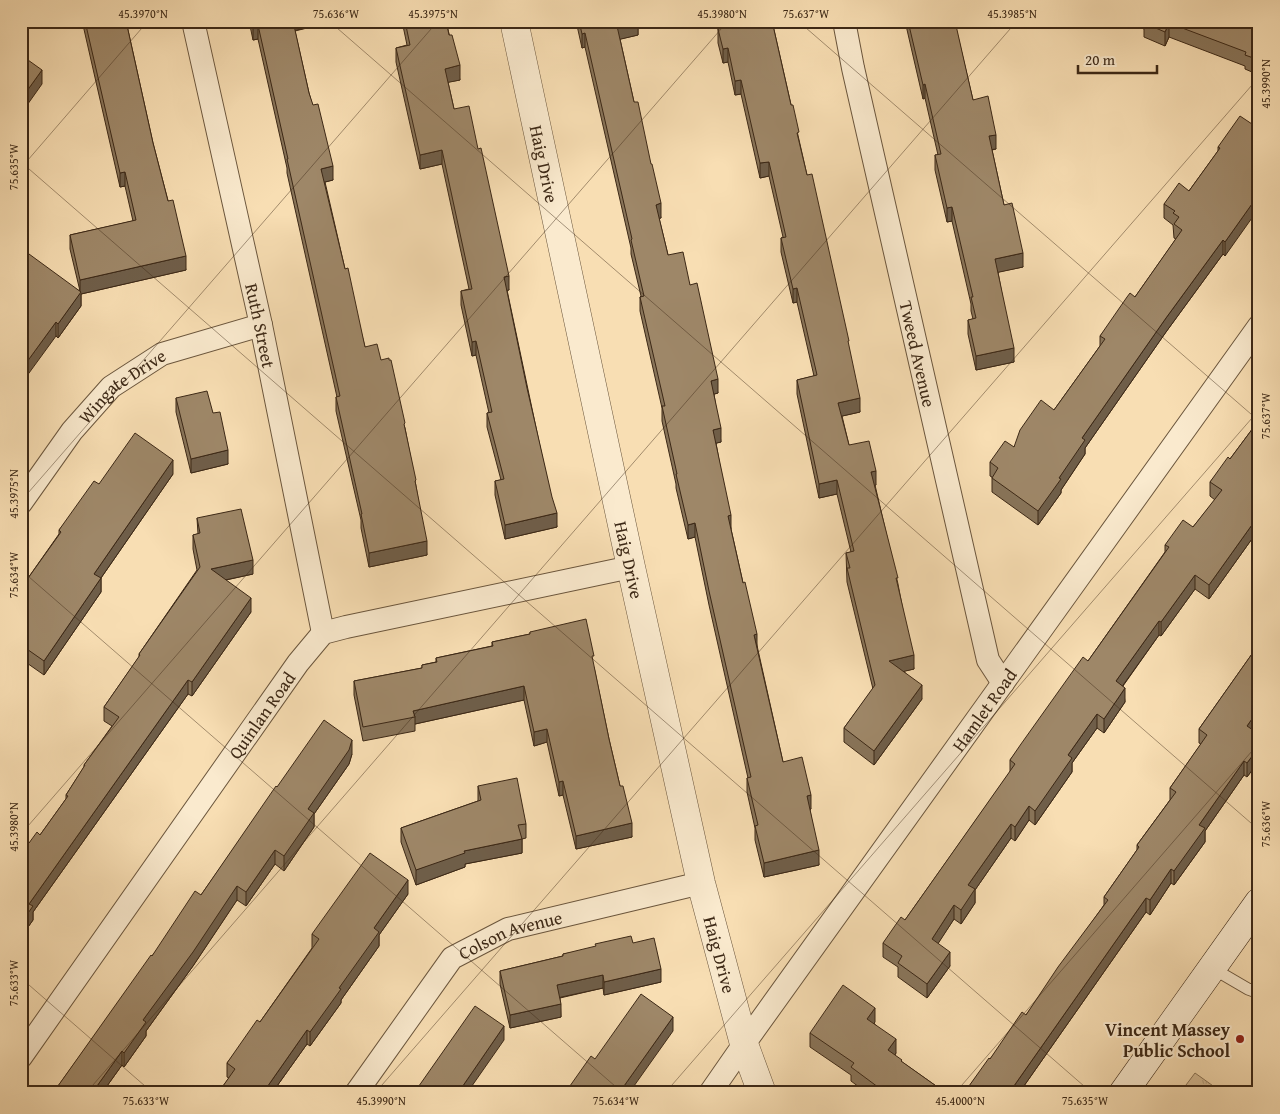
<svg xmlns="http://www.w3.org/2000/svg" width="1280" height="1114" viewBox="0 0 1280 1114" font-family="'Gentium Book Plus',serif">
	<defs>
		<pattern id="grass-tufts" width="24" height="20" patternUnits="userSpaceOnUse" patternTransform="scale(1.25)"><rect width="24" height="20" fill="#d8bf98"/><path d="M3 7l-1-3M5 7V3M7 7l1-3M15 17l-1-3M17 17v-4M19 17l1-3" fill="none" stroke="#baa482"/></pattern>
	</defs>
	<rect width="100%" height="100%" fill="#f8deb3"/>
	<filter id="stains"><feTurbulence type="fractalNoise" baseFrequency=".004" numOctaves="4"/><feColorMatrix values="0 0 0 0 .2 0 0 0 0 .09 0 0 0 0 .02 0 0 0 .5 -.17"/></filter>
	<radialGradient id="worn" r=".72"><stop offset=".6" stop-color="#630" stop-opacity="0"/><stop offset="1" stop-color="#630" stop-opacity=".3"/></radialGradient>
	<path fill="url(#grass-tufts)" stroke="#8a7457" d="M 1195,1073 L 1223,1093 L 1180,1093 Z"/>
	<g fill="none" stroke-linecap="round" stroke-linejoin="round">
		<g stroke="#6b563d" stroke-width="13">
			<path id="service" d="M 1212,968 L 1248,989 L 1259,993"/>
		</g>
		<g stroke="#6b563d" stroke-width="24">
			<g id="minor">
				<path id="s1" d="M 193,21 L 261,325 L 323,633"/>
				<path id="s2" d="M 844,21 L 853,68 L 988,660 L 1003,683"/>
				<path id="s3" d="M 21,503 L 72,431 L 111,387 L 162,354 L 261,325"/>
				<path id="s4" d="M 21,1057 L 298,663 L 323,633 L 346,627 L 631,567"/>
				<path id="s5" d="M 356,1093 L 452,958 L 508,929 L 701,883"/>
				<path id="s6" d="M 710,1093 L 744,1044 L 1259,326"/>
			</g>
		</g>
		<g stroke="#6b563d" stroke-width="29">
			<g id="tertiary">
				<path id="s7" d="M 514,21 L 631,567 L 701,883 L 744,1044 L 762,1093"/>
			</g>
		</g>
		<g stroke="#3c2816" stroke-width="29">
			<path id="secondary" d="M 1123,1093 L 1259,902"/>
		</g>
		<use href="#service" stroke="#faeace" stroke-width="11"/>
		<use href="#minor" stroke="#faeace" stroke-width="22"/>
		<use href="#tertiary" stroke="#faeace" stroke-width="28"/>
		<use href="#secondary" stroke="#faeace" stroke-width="28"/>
	</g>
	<g fill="#887459" stroke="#3c2816">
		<path d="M 67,21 L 126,21 L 153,143 L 186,270 L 81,294 L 81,306 L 58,338 L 56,336 L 21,265 L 80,291 L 70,249 L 70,235 L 133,221 L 125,186 L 120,187 L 83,25 L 69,28 Z"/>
		<path d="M 249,21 L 311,21 L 311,27 L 295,31 L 309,93 L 333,180 L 325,182 L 345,269 L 365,347 L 381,360 L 405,428 L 416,486 L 427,555 L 369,567 L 361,528 L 361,520 L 336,411 L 336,397 L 337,397 L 287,173 L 287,168 L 258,39 L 253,40 Z"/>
		<path d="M 402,21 L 446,21 L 460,80 L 448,82 L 454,109 L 509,290 L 507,290 L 557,527 L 505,539 L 495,495 L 495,481 L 501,480 L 487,427 L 487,413 L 489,413 L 476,355 L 472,356 L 461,305 L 461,291 L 469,289 L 442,164 L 420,169 L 396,62 L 396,48 L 407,45 Z"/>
		<path d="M 576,21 L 638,21 L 638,35 L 620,39 L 634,102 L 661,218 L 659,218 L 668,255 L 690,285 L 718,393 L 714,394 L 721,442 L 716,443 L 731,529 L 783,762 L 811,809 L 810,810 L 819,865 L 764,877 L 755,840 L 755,828 L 747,792 L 747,778 L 748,778 L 709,605 L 695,537 L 688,539 L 676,488 L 676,484 L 662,421 L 662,408 L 640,311 L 640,297 L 641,296 L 631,254 L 631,248 L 585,47 L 582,48 Z"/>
		<path d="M 724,21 L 772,21 L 807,175 L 849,350 L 860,412 L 842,416 L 849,445 L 876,485 L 875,485 L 898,584 L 914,669 L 904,671 L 922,699 L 874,765 L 844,742 L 844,728 L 873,689 L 847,582 L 846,553 L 851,552 L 837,494 L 819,498 L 797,394 L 797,380 L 814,376 L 797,302 L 793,303 L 781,252 L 781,238 L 783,237 L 769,176 L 760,178 L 741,94 L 735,95 L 728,62 L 723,63 L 718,43 L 718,29 L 726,28 Z"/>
		<path d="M 905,21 L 963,21 L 963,22 L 955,24 L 973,100 L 996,149 L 992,150 L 1004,205 L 1023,267 L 998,272 L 1014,362 L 976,370 L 968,334 L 968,320 L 973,319 L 971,311 L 971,304 L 952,221 L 947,222 L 935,170 L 935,155 L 938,155 L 925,98 L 923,99 Z"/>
		<path d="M 1136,21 L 1259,21 L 1259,75 L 1245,69 L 1245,66 L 1169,37 L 1165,46 L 1144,37 L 1144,29 L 1136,26 Z"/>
		<path d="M 1255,126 L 1225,256 L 1223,254 L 1166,332 L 1085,448 L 1085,454 L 1061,490 L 1061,493 L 1038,525 L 992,492 L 992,477 L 990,476 L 990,462 L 1014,447 L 1054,410 L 1100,346 L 1100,336 L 1135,297 L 1176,239 L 1174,238 L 1173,225 L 1164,218 L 1164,204 L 1189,191 L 1218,151 L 1218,147 Z"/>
		<path d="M 176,398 L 213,413 L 228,464 L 191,473 L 176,412 Z"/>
		<path d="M 1259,420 L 1259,529 L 1209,599 L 1195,589 L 1161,636 L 1159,635 L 1123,686 L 1125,702 L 1104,733 L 1097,728 L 1072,763 L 1072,772 L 1035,825 L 1029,820 L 1015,841 L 1011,838 L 975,890 L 975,903 L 961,924 L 954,919 L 938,943 L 950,966 L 927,998 L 898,977 L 898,967 L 883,957 L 883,943 L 905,920 L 1010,772 L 1010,760 L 1088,661 L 1165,552 L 1165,545 L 1193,527 L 1215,500 L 1210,496 L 1210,482 L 1230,459 Z"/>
		<path d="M 173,474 L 101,578 L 101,592 L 44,675 L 24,661 L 21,588 L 59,534 L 59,530 L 99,484 Z"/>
		<path d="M 197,518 L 253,574 L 226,580 L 251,612 L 192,696 L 188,694 L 33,912 L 33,920 L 21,937 L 21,837 L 29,843 L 40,835 L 66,799 L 66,795 L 84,767 L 84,765 L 112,726 L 104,721 L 104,707 L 139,657 L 139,654 L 197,570 L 193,549 L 193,535 L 198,534 Z"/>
		<path d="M 530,632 L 594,667 L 609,739 L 632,837 L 576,849 L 563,795 L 559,796 L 547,742 L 534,746 L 524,700 L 415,724 L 415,731 L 363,741 L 354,695 L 354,681 L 422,668 L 422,665 L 436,662 L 436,658 L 492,646 L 492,642 L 530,634 Z"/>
		<path d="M 1259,644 L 1259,723 L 1254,730 L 1259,734 L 1259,761 L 1247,777 L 1244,775 L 1205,831 L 1205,842 L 1174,885 L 1171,883 L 1150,915 L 1146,912 L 1019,1093 L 964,1093 L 990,1059 L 1026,1015 L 1104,905 L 1104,897 L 1137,850 L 1137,845 L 1170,800 L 1170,788 L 1201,744 L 1199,743 L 1199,729 Z"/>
		<path d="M 352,754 L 349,764 L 314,814 L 314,827 L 284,871 L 275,864 L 246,906 L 237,900 L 193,966 L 146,1031 L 146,1036 L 124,1067 L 122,1065 L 102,1093 L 53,1093 L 152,956 L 201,895 L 277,787 Z"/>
		<path d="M 478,786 L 526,824 L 526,838 L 522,839 L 522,853 L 465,864 L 465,867 L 416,885 L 401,842 L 401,828 L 478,801 Z"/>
		<path d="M 408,894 L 379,935 L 379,946 L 341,1000 L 341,1003 L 310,1046 L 307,1044 L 272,1093 L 218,1093 L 229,1078 L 227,1077 L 227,1063 L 260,1022 L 312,948 L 312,934 Z"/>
		<path d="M 633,943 L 661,982 L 604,995 L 603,988 L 560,998 L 561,1017 L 510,1028 L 500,984 L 500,971 L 563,956 L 563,954 Z"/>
		<path d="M 875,1022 L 874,1023 L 896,1053 L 895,1055 L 902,1062 L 946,1093 L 867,1093 L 851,1081 L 851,1075 L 810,1047 L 810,1033 Z"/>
	</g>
	<g fill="#6f5e49" stroke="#3c2816">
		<path d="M 69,21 L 83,21 L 83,25 L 69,28 Z"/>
		<path d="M 292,21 L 311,21 L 311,27 L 292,31 Z"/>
		<path d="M 638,21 L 638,35 L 617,40 L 617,26 Z"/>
		<path d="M 952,21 L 963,21 L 963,22 L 952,25 Z"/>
		<path d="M 1169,23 L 1169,37 L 1165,46 L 1165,32 Z"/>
		<path d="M 258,25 L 258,39 L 253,40 L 253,26 Z"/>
		<path d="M 585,33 L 585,47 L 582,48 L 582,34 Z"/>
		<path d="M 728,48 L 728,62 L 723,63 L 723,49 Z"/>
		<path d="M 460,65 L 460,80 L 445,83 L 445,69 Z"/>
		<path d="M 42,70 L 42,84 L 25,108 L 25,110 L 21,115 L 21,101 L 24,95 Z"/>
		<path d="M 741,80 L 741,94 L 735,95 L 735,81 Z"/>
		<path d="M 925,84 L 925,98 L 923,99 L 923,85 Z"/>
		<path d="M 996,135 L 996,149 L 989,150 L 989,136 Z"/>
		<path d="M 442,150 L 442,164 L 420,169 L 420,155 Z"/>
		<path d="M 769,162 L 769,176 L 760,178 L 760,163 Z"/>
		<path d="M 333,166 L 333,180 L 321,183 L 321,169 Z"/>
		<path d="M 125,172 L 125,186 L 120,187 L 120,173 Z"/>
		<path d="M 1259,194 L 1259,208 L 1225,256 L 1225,242 Z"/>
		<path d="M 661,203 L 661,218 L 656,219 L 656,205 Z"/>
		<path d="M 952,207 L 952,221 L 947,222 L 947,208 Z"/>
		<path d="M 1223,240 L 1223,254 L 1166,332 L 1085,448 L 1085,454 L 1061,490 L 1061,493 L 1038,525 L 1038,511 L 1059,478 L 1082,438 L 1166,318 Z"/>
		<path d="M 1023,253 L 1023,267 L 995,273 L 995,259 Z"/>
		<path d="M 186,256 L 186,270 L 81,294 L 81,306 L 58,338 L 58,324 L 80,293 L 80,280 Z"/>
		<path d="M 509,276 L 509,290 L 504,291 L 504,277 Z"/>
		<path d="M 797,288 L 797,302 L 793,303 L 793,289 Z"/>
		<path d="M 56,322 L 56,336 L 21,384 L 21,370 Z"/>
		<path d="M 476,341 L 476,355 L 472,356 L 472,342 Z"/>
		<path d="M 1014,348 L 1014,362 L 976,370 L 976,356 Z"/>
		<path d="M 718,379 L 718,393 L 711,395 L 711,381 Z"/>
		<path d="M 860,398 L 860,412 L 838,417 L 838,403 Z"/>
		<path d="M 721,428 L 721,442 L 713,444 L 713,430 Z"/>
		<path d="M 228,450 L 228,464 L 191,473 L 191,459 Z"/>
		<path d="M 173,460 L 173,474 L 94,588 L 94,574 Z"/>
		<path d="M 876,471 L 876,485 L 871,486 L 871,472 Z"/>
		<path d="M 837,480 L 837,494 L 819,498 L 819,484 Z"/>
		<path d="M 557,513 L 557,527 L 505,539 L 505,525 Z"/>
		<path d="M 731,515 L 731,529 L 728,530 L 728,516 Z"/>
		<path d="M 1259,515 L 1259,529 L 1209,599 L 1209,585 Z"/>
		<path d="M 695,523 L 695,537 L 688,539 L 688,525 Z"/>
		<path d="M 427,541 L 427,555 L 369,567 L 369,553 Z"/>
		<path d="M 253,560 L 253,574 L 211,583 L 211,569 Z"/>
		<path d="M 1195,575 L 1195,589 L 1161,636 L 1161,622 Z"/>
		<path d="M 101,578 L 101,592 L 44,675 L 44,661 Z"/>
		<path d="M 251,598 L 251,612 L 192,696 L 192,682 Z"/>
		<path d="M 1159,621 L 1159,635 L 1116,695 L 1116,681 Z"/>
		<path d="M 757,634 L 757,648 L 754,635 Z"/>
		<path d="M 24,647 L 24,661 L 21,665 L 21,651 Z"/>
		<path d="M 914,655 L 914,669 L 889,675 L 889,661 Z"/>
		<path d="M 188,680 L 188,694 L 33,912 L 33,920 L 21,937 L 21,923 L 29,904 Z"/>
		<path d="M 922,685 L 922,699 L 874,765 L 874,751 Z"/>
		<path d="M 524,686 L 524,700 L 415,724 L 415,717 L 413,711 Z"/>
		<path d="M 1125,688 L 1125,702 L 1104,733 L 1104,719 Z"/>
		<path d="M 1259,709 L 1259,723 L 1247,740 L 1247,726 Z"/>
		<path d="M 1097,714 L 1097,728 L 1072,763 L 1072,772 L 1035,825 L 1035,811 L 1068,755 Z"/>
		<path d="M 547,729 L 547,742 L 534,746 L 534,732 Z"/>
		<path d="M 352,740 L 352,754 L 349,764 L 314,814 L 314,827 L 284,871 L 284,856 L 308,809 Z"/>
		<path d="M 1259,747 L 1259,761 L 1247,777 L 1247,763 Z"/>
		<path d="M 1244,761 L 1244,775 L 1205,831 L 1205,842 L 1174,885 L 1174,871 L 1199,825 Z"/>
		<path d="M 563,781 L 563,795 L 559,796 L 559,782 Z"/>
		<path d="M 811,795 L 811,809 L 807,810 L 807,796 Z"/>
		<path d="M 1029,806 L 1029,820 L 1015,841 L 1015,827 Z"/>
		<path d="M 632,823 L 632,837 L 576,849 L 576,836 Z"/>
		<path d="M 1011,824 L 1011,838 L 975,890 L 975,903 L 961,924 L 961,910 L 968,885 Z"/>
		<path d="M 522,839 L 522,853 L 465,864 L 465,867 L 416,885 L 416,870 L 464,851 Z"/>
		<path d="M 275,850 L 275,864 L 246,906 L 246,892 Z"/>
		<path d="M 819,850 L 819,865 L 764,877 L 764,863 Z"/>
		<path d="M 1171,869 L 1171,883 L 1150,915 L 1150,900 Z"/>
		<path d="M 408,880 L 408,894 L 379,935 L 379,946 L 341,1000 L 341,1003 L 310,1046 L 310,1032 L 339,988 L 374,928 Z"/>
		<path d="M 237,886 L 237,900 L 193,966 L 146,1031 L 146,1036 L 124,1067 L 124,1053 L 143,1020 Z"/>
		<path d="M 1146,898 L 1146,912 L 1019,1093 L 1009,1093 Z"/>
		<path d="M 954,905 L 954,919 L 932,953 L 932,939 Z"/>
		<path d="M 950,952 L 950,966 L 927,998 L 927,984 Z"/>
		<path d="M 661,969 L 661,982 L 604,995 L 604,982 Z"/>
		<path d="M 603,975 L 603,988 L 557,998 L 557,985 Z"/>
		<path d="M 561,1004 L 561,1017 L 510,1028 L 510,1015 Z"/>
		<path d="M 875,1008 L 875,1022 L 867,1033 L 867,1019 Z"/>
		<path d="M 673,1017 L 673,1031 L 629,1093 L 619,1093 Z"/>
		<path d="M 504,1026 L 504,1040 L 467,1093 L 458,1093 Z"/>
		<path d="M 307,1030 L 307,1044 L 272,1093 L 265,1093 L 265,1090 Z"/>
		<path d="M 896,1039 L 896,1053 L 888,1064 L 888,1050 Z"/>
		<path d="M 122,1051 L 122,1065 L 102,1093 L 92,1093 Z"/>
		<path d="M 261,1087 L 261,1093 L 258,1093 Z"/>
	</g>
	<g fill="#9e8768" stroke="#3c2816">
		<path d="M 85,21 L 126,21 L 153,143 L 168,201 L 173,200 L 186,256 L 80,280 L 70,235 L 136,220 L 125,172 L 120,173 Z"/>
		<path d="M 252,21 L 293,21 L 309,93 L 313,105 L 318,104 L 333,166 L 321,169 L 345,269 L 348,268 L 365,347 L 377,344 L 381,360 L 389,358 L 389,360 L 391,360 L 405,423 L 404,424 L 416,480 L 415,481 L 427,541 L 369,553 L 361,514 L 362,514 L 336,397 L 340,396 L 287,159 L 288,159 L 258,25 L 253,26 Z"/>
		<path d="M 405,21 L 446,21 L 449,35 L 452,35 L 460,65 L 445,69 L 454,109 L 469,106 L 478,149 L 481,148 L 509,276 L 504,277 L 527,388 L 552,497 L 557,513 L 505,525 L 495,481 L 504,479 L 487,413 L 492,412 L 476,341 L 472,342 L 461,291 L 472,289 L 442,150 L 420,155 L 396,48 L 410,45 Z"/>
		<path d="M 579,21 L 638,21 L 617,26 L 634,102 L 638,102 L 651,164 L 652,164 L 661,203 L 656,205 L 668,255 L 683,252 L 690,285 L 697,283 L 718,379 L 711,381 L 721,428 L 713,430 L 731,515 L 728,516 L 743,583 L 745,582 L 757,634 L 754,635 L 783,762 L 802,757 L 811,795 L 807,796 L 819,850 L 764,863 L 755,826 L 758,825 L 747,778 L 751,777 L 709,591 L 695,523 L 688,525 L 676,474 L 677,474 L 662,406 L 665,406 L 640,297 L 644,296 L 631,240 L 632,239 L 585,33 L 582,34 Z"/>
		<path d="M 728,21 L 772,21 L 791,105 L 793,105 L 799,132 L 797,133 L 807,175 L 812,174 L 849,341 L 848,341 L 860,398 L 838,403 L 849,445 L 869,441 L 876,471 L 871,472 L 898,578 L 896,578 L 914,655 L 889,661 L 922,685 L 874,751 L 844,728 L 875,685 L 847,568 L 850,568 L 846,553 L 854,551 L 837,480 L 819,484 L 797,380 L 817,375 L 797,288 L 793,289 L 781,238 L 786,237 L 769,162 L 760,163 L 741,80 L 735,81 L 728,48 L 723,49 L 718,29 L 729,27 Z"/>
		<path d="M 908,21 L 955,21 L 973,100 L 988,96 L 996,135 L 989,136 L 1004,205 L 1012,203 L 1023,253 L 995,259 L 1014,348 L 976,356 L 968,320 L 976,318 L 971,297 L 973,297 L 952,207 L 947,208 L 935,155 L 941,154 L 925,84 L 923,85 Z"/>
		<path d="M 1144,21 L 1259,21 L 1259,60 L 1245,55 L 1246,52 L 1169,23 L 1165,32 L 1144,23 Z"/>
		<path d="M 21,55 L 42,70 L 24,95 L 25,96 L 21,101 Z"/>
		<path d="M 1240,116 L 1255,126 L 1259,121 L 1259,194 L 1225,242 L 1223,240 L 1166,318 L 1082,438 L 1085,440 L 1059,478 L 1061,479 L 1038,511 L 992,478 L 998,468 L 990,462 L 1005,441 L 1014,447 L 1020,430 L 1041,400 L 1054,410 L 1105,339 L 1100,336 L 1127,297 L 1130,293 L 1135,297 L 1182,230 L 1174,224 L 1179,217 L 1173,213 L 1175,211 L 1164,204 L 1179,183 L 1189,191 L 1220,148 L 1218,147 Z"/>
		<path d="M 29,254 L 81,292 L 58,324 L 56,322 L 21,370 L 21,265 Z"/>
		<path d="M 207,391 L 213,413 L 220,412 L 228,450 L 191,459 L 176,398 Z"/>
		<path d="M 1259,420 L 1259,515 L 1209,585 L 1195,575 L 1161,622 L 1159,621 L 1116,681 L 1125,688 L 1104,719 L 1097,714 L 1068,755 L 1072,758 L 1035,811 L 1029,806 L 1015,827 L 1011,824 L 968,885 L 975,889 L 961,910 L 954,905 L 932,939 L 950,952 L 927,984 L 898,963 L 902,956 L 883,943 L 901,917 L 905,920 L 1015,764 L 1010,760 L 1021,744 L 1083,657 L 1088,661 L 1169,547 L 1165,545 L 1183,520 L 1193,527 L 1222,490 L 1210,482 L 1228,457 L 1230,459 Z"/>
		<path d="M 135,433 L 173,460 L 94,574 L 101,578 L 44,661 L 24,647 L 21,651 L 21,588 L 61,532 L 59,530 L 94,481 L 99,484 Z"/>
		<path d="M 241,509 L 253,560 L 211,569 L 251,598 L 192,682 L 188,680 L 29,904 L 33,906 L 21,923 L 21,837 L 29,843 L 37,832 L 40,835 L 68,796 L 66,795 L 85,765 L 84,765 L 119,717 L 104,707 L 140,655 L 139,654 L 200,567 L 193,535 L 200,533 L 197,518 Z"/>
		<path d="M 586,619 L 594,656 L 592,656 L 609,739 L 620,786 L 623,786 L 632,823 L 576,836 L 563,781 L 559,782 L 547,729 L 534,732 L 524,686 L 413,711 L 415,717 L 363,727 L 354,681 L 422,668 L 422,665 L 437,662 L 436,658 L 493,646 L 492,642 L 530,634 L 530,632 Z"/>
		<path d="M 1259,644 L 1259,709 L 1247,726 L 1259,734 L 1259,747 L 1247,763 L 1244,761 L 1199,825 L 1205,828 L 1174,871 L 1171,869 L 1150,900 L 1146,898 L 1009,1093 L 964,1093 L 989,1058 L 990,1059 L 1022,1012 L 1026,1015 L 1058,967 L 1108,900 L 1104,897 L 1139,847 L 1137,845 L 1176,792 L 1170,788 L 1207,735 L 1199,729 Z"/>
		<path d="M 324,720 L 352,740 L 349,750 L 308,809 L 314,813 L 284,856 L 275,850 L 246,892 L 237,886 L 193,952 L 143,1020 L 146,1022 L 124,1053 L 122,1051 L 92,1093 L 53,1093 L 151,955 L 152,956 L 195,891 L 201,895 L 276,786 L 277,787 Z"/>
		<path d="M 517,778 L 526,824 L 518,825 L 522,839 L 464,851 L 465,853 L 416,870 L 401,828 L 481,800 L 478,786 Z"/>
		<path d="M 370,853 L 408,880 L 374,928 L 379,932 L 339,988 L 341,989 L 310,1032 L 307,1030 L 265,1090 L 261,1087 L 258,1093 L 218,1093 L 235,1069 L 227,1063 L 257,1020 L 260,1022 L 319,939 L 312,934 Z"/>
		<path d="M 631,936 L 633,943 L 654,938 L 661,969 L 604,982 L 603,975 L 557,985 L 561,1004 L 510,1015 L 500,971 L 563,956 L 563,954 L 596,946 L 595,944 Z"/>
		<path d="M 843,985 L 875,1008 L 867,1019 L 896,1039 L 888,1050 L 902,1060 L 901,1061 L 946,1093 L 886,1093 L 851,1067 L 854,1063 L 810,1033 Z"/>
		<path d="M 641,994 L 673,1017 L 619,1093 L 565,1093 L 591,1056 L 595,1059 Z"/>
		<path d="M 475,1006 L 504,1026 L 458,1093 L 414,1093 Z"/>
	</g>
	<path fill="none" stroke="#3c2816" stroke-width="1" stroke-opacity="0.45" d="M 329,21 L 1259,830M 798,21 L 1259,421M 21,162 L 1092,1093M 21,168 L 148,21M 21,501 L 438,21M 21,570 L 623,1093M 21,834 L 728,21M 21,978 L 153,1093M 86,1093 L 1017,21M 375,1093 L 1259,77M 665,1093 L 1259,410M 955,1093 L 1259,743M 1244,1093 L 1259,1076"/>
	<circle fill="#8f2418" stroke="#faeace" stroke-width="2" cx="1240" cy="1039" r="5"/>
	<g text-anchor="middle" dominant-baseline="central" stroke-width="4" stroke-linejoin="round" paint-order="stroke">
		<g font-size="18" fill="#3c2816" stroke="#faeace">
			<text stroke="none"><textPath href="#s7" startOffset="146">Haig Drive</textPath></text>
			<text stroke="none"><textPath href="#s1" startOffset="312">Ruth Street</textPath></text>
			<text stroke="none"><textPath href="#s2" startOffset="341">Tweed Avenue</textPath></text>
			<text stroke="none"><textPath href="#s3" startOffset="156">Wingate Drive</textPath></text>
			<text stroke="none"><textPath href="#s7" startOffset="551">Haig Drive</textPath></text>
			<text stroke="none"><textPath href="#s6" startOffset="471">Hamlet Road</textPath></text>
			<text stroke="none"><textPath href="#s4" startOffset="418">Quinlan Road</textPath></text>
			<text stroke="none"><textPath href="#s5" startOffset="229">Colson Avenue</textPath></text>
			<text stroke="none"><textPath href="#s7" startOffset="956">Haig Drive</textPath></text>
		</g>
		<g font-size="18" font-weight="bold" fill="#3c2816" stroke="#faeace" text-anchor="end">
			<text x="1230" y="1029">Vincent Massey<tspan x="1230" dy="21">Public School</tspan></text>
		</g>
	</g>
	<rect width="1280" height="1114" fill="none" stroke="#f8deb3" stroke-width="55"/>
	<path d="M1078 65v8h79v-8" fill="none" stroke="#3c2816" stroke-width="2.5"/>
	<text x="1085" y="65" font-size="15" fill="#3c2816" stroke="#faeace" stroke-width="4" paint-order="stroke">20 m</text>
	<rect x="28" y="28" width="1224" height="1058" fill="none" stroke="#3c2816" stroke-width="2"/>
	<g font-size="12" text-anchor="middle" fill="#3c2816">
		<text x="143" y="18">45.3970°N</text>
		<text x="336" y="18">75.636°W</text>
		<text x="433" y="18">45.3975°N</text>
		<text x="722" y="18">45.3980°N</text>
		<text x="806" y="18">75.637°W</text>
		<text x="1012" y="18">45.3985°N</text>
		<text transform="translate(1266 84) rotate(-90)" y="4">45.3990°N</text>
		<text transform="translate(14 167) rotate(-90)" y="4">75.635°W</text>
		<text transform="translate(1266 416) rotate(-90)" y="4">75.637°W</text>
		<text transform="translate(14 494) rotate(-90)" y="4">45.3975°N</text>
		<text transform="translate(14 575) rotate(-90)" y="4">75.634°W</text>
		<text transform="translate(1266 824) rotate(-90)" y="4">75.636°W</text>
		<text transform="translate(14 827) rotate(-90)" y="4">45.3980°N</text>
		<text transform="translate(14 983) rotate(-90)" y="4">75.633°W</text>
		<text x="146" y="1105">75.633°W</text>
		<text x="381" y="1105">45.3990°N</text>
		<text x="616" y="1105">75.634°W</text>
		<text x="960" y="1105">45.4000°N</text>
		<text x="1085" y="1105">75.635°W</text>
	</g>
	<rect width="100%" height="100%" filter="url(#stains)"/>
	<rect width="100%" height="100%" fill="url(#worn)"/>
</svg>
